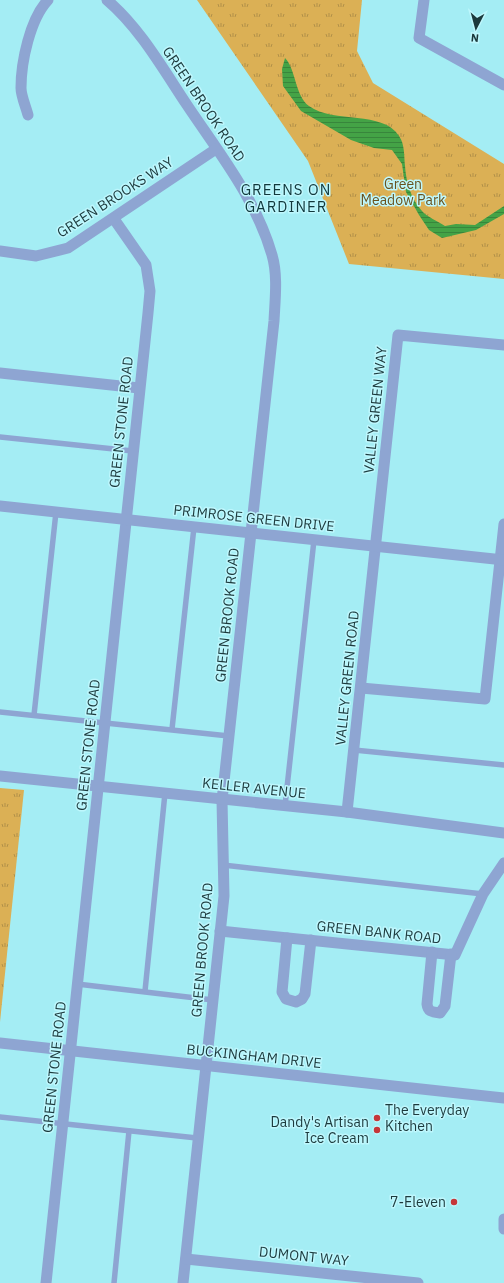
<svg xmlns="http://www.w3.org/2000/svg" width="504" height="1283" viewBox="0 0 504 1283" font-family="'IBM Plex Sans',sans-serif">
	<defs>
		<pattern id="park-tufts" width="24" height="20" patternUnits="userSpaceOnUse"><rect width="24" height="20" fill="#dbb055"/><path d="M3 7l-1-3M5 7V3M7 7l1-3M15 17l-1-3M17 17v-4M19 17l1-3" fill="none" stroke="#b19048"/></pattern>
		<pattern id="water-rules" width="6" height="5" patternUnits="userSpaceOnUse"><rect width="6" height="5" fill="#44a346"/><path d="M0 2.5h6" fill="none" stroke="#38863c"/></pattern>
	</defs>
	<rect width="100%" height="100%" fill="#a4edf4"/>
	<g fill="url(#park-tufts)">
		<path d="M 197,0 L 362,0 L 357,51 L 373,83 L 504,164 L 504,279 L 349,264 L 308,161 Z"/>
		<path d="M 0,788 L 24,790 L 0,1022 Z"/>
	</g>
	<path fill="url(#water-rules)" d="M 285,58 C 296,69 295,96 309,106 C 334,124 383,110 399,136 C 405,144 404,157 405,166 C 406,182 411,199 422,211 C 427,217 438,221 445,226 L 456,224 L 475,225 L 504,206 L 504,214 L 476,230 L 442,238 L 429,230 L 419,215 L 406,192 L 402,164 L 392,150 L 374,148 L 351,140 L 301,111 L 283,86 L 282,69 Z"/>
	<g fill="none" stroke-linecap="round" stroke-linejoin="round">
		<g stroke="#8ea5d2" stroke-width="5.5">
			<path d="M 0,437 L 133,451"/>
			<path d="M 0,712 L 229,736"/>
			<path d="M 34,715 L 56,512"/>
			<path d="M 172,729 L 194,527"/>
			<path d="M 354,750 L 504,765"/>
			<path d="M 285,806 L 314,540"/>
			<path d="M 223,865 L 483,894"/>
			<path d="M 77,984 L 213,1000"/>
			<path d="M 145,991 L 165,793"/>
			<path d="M 0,1117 L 197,1138"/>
			<path d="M 114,1283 L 129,1131"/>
		</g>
		<g stroke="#8ea5d2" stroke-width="11">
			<path d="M 107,0 C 140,28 163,69 187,105 C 219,153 256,199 272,255 C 278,275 275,300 274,321 L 222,800 L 224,896 L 183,1283"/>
			<path d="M 424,0 L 419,38 L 504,85"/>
			<path d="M 28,115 C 26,107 21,96 21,88 C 21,62 30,19 48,0"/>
			<path d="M 0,251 L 36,256 L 68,248 L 216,149"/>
			<path d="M 0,373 L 139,388"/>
			<path d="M 361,688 L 485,699 L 504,524"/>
			<path d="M 0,776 L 347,812 L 504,833"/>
			<path d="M 347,812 L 398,335 L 504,345"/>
			<path d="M 220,931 L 455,955 L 483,894 L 504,863"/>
			<path d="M 287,938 L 282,992 L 286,999 L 296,1002 L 302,999 L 305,994 L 311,940"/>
			<path d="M 432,952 L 427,1004 C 428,1012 432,1012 440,1013 L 445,1006 L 451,954"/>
			<path d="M 186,1259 L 418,1283"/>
			<path d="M 46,1283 L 148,313 L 150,291 L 146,265 L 114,219"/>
		</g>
		<g stroke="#8ea5d2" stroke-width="11">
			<path d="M 0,506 L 504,560"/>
			<path d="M 0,1043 L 504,1098"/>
			<path d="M 504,1219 L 504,1229"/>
		</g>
	</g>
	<g fill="#c5363a" stroke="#bef7fd" stroke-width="1.5">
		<circle cx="377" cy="1118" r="4"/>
		<circle cx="377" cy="1130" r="4"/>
		<circle cx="454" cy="1202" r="4"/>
	</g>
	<g text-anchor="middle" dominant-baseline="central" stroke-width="3" stroke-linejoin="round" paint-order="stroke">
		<g font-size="14" fill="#1c3a3d" stroke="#bef7fd">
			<text transform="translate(204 104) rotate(56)">GREEN BROOK ROAD</text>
			<text transform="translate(115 197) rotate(-33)">GREEN BROOKS WAY</text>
			<text transform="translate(375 410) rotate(-84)">VALLEY GREEN WAY</text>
			<text transform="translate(121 422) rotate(-84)">GREEN STONE ROAD</text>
			<text transform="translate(254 518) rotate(6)">PRIMROSE GREEN DRIVE</text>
			<text transform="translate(227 615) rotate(-84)">GREEN BROOK ROAD</text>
			<text transform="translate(347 678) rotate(-84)">VALLEY GREEN ROAD</text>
			<text transform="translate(88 745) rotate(-84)">GREEN STONE ROAD</text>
			<text transform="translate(254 788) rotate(6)">KELLER AVENUE</text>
			<text transform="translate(379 932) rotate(6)">GREEN BANK ROAD</text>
			<text transform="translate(202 950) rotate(-85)">GREEN BROOK ROAD</text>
			<text transform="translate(254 1056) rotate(6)">BUCKINGHAM DRIVE</text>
			<text transform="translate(54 1067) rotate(-84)">GREEN STONE ROAD</text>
			<text transform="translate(304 1256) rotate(6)">DUMONT WAY</text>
		</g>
		<g font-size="14" fill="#69521e" stroke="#bef7fd">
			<text x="403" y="184">Green<tspan x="403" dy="16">Meadow Park</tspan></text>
		</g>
		<g font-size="14" fill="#1c3a3d" stroke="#bef7fd" text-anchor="end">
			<text x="385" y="1110" text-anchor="start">The Everyday<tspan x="385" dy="16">Kitchen</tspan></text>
			<text x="369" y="1122">Dandy's Artisan<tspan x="369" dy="16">Ice Cream</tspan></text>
			<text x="446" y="1202">7-Eleven</text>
		</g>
		<g font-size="15" letter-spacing="1" fill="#11383c" stroke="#bef7fd">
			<text x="286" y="189">GREENS ON<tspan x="286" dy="17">GARDINER</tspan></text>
		</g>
	</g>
	<g transform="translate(476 28) rotate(186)" stroke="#bef7fd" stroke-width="3" paint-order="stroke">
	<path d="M0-3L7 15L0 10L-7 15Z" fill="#1c3a3d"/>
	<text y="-6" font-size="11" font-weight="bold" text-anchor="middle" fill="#1c3a3d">N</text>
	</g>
</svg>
